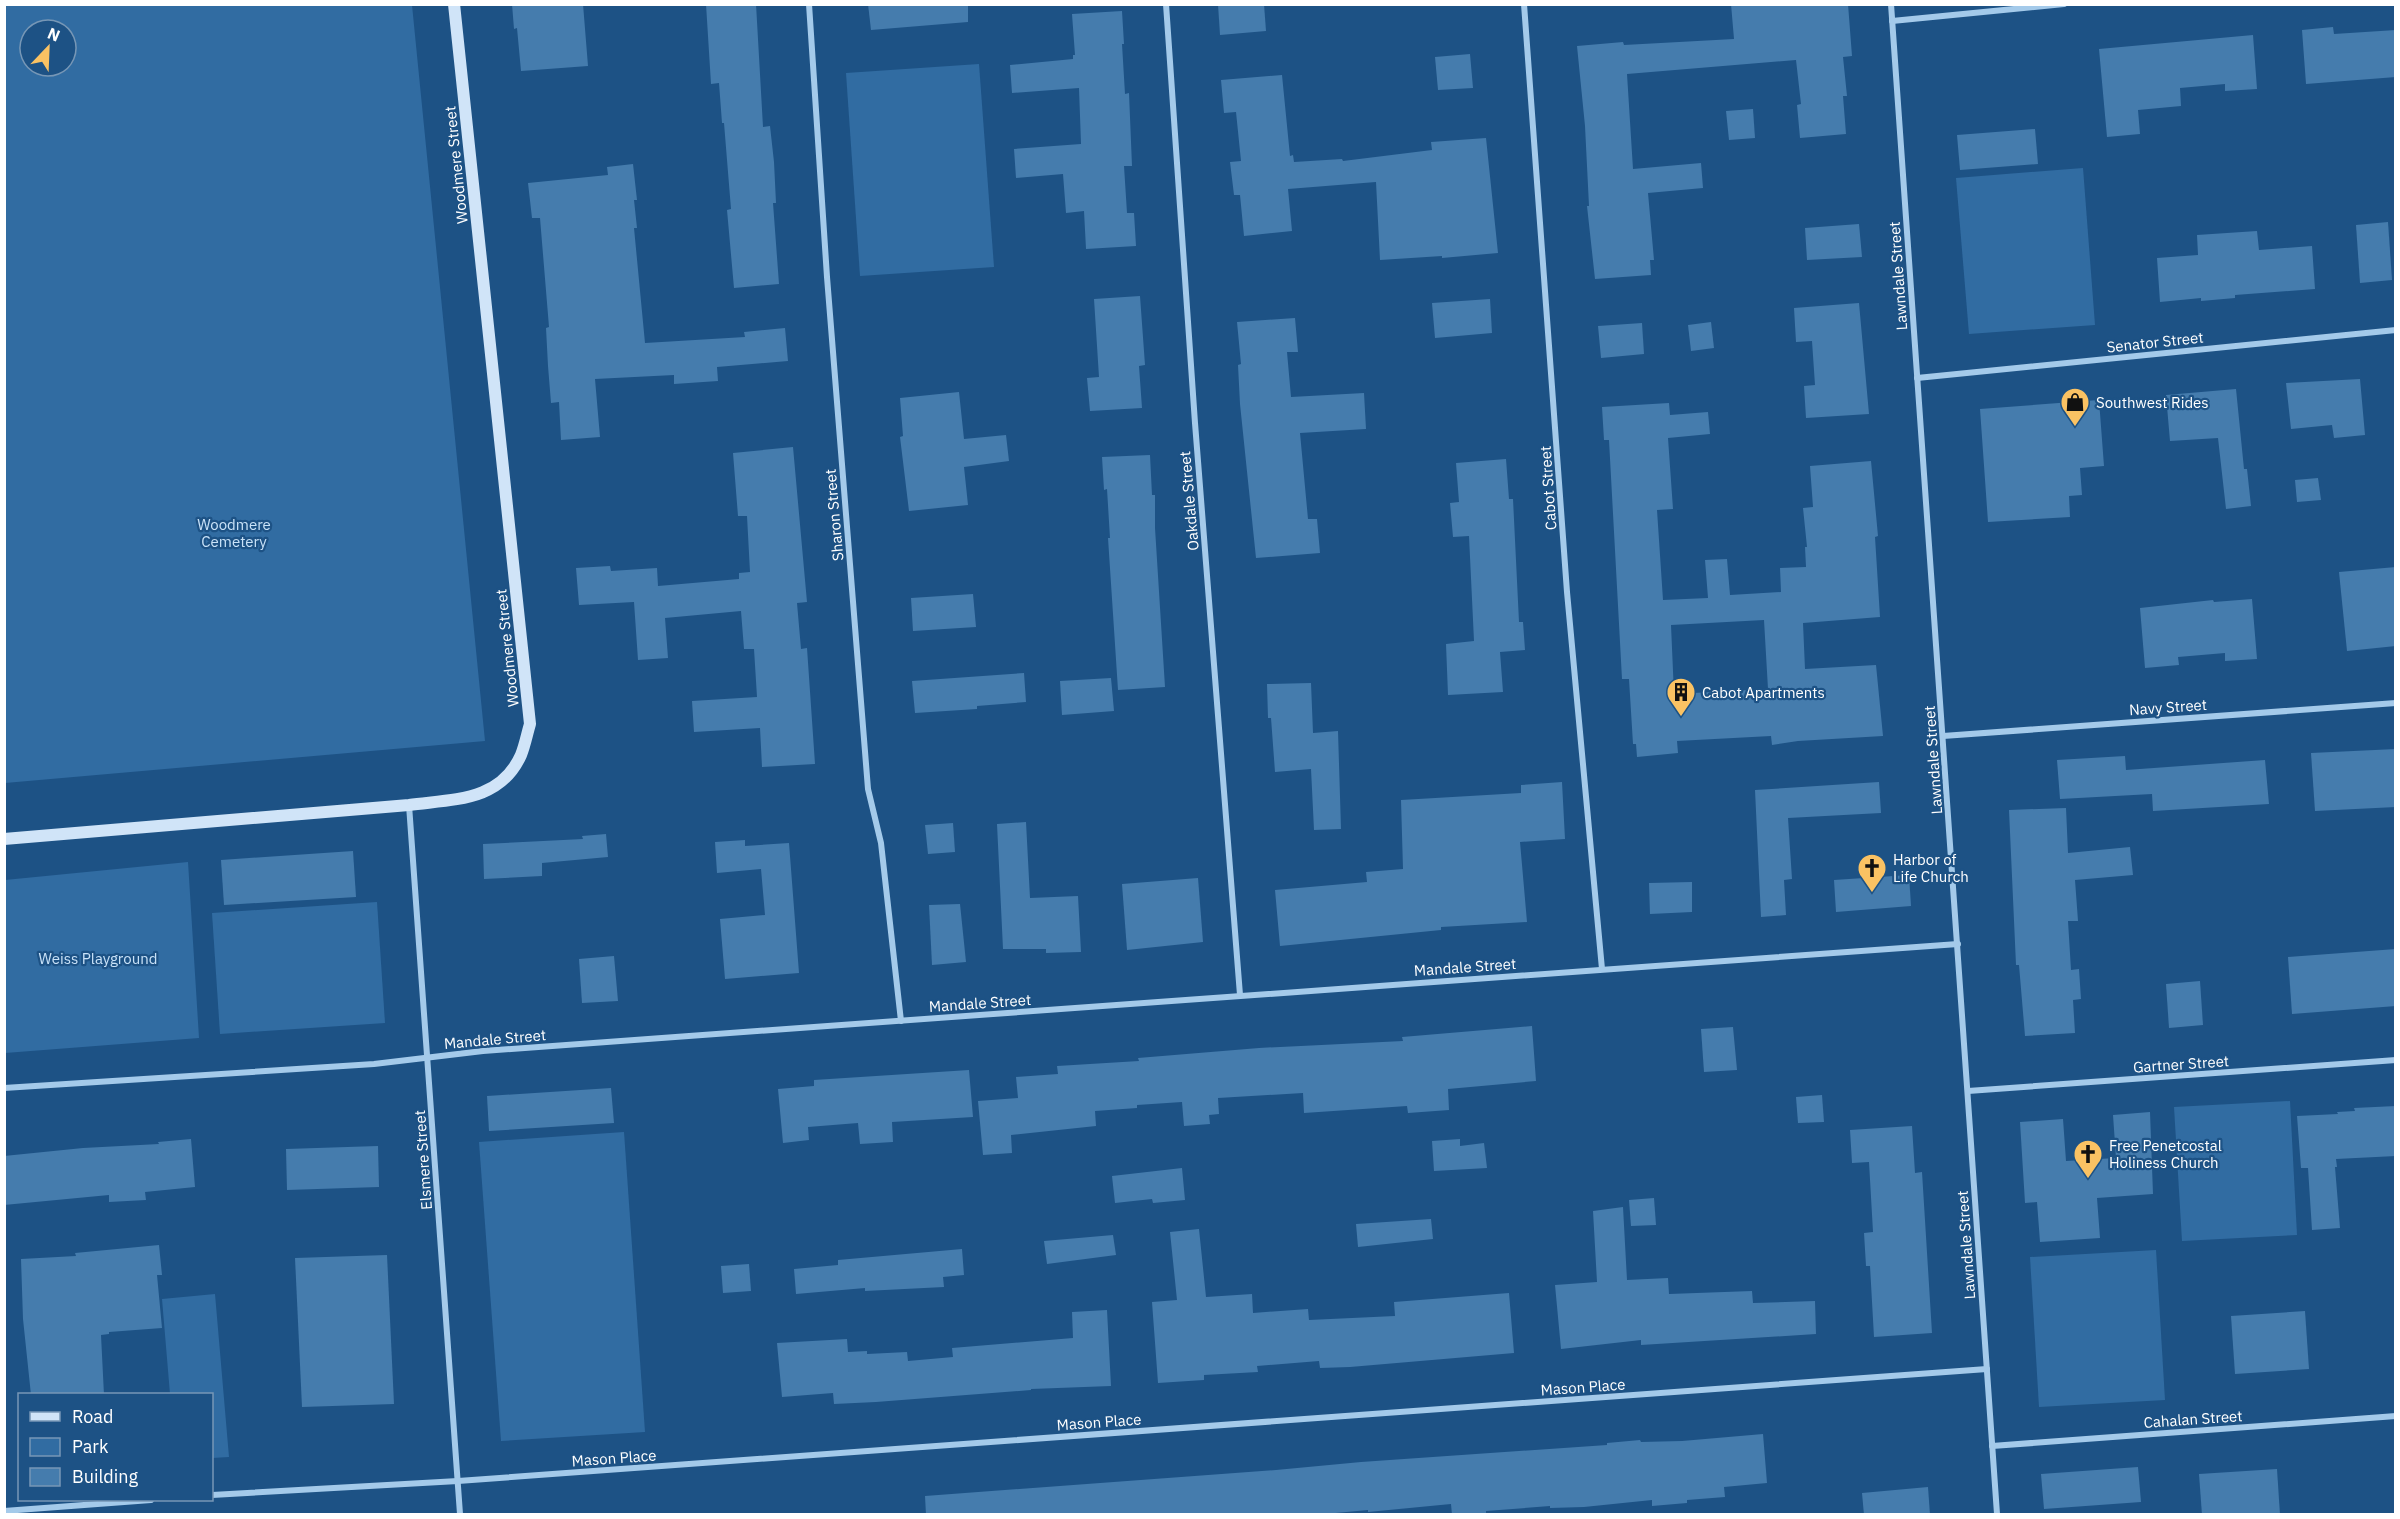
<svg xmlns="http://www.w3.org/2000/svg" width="2400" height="1519" viewBox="0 0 2400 1519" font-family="'IBM Plex Sans',sans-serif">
	<rect width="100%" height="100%" fill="#1d5285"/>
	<g fill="#316ca2" fill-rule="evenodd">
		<path d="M 5,4 L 412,5 L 485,741 L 5,783 ZM 30,30 L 66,30 L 66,66 L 30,66 Z"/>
		<path d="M 979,64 L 994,267 L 860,276 L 846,73 Z"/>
		<path d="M 2083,168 L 2095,325 L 1969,334 L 1956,178 Z"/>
		<path d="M 188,862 L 199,1038 L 5,1053 L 5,880 Z"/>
		<path d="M 377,902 L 385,1023 L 220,1034 L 212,913 Z"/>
		<path d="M 2290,1101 L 2297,1235 L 2182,1241 L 2174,1107 Z"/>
		<path d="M 624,1132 L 645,1432 L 501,1441 L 479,1142 Z"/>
		<path d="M 2156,1250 L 2165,1400 L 2039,1407 L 2030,1257 Z"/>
		<path d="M 215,1294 L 229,1457 L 212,1458 L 212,1394 L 170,1394 L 162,1299 Z"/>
	</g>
	<g fill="#457cad" fill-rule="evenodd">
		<path d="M 512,4 L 583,4 L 588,66 L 521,71 L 517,28 L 514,29 Z"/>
		<path d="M 706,4 L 756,4 L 763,127 L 770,126 L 774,162 L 776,203 L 773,203 L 779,284 L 734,288 L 727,210 L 731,209 L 724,123 L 722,123 L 719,83 L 711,84 Z"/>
		<path d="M 868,4 L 968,4 L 968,22 L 871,30 Z"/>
		<path d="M 1218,4 L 1264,4 L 1266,31 L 1220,35 Z"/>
		<path d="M 1731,4 L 1848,4 L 1852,56 L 1843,57 L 1847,96 L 1843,96 L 1846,134 L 1800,138 L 1797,105 L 1801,104 L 1796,60 L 1627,74 L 1633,169 L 1701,163 L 1703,188 L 1648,193 L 1654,260 L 1650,260 L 1651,275 L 1595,279 L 1587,206 L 1589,206 L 1585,126 L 1577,46 L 1623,42 L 1624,45 L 1734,39 Z"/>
		<path d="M 1122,11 L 1124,44 L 1122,44 L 1125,94 L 1129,93 L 1132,166 L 1124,166 L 1127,213 L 1134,213 L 1136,246 L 1086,249 L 1084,211 L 1066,213 L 1063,174 L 1016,178 L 1014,149 L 1081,144 L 1079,88 L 1012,93 L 1010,65 L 1073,59 L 1073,55 L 1075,55 L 1072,14 Z"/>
		<path d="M 2333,27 L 2334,34 L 2396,30 L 2396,77 L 2306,84 L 2302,30 Z"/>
		<path d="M 2253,35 L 2257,89 L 2225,91 L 2225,84 L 2180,88 L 2181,106 L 2138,110 L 2140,134 L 2107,137 L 2099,49 Z"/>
		<path d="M 1470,54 L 1473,88 L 1438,90 L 1435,57 Z"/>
		<path d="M 1282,75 L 1290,156 L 1293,155 L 1294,162 L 1342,159 L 1343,161 L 1432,150 L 1431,142 L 1486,138 L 1498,253 L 1442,258 L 1442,256 L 1380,260 L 1376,182 L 1288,189 L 1292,231 L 1244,236 L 1240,195 L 1234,195 L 1230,162 L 1241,161 L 1236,112 L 1224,113 L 1221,80 Z"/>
		<path d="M 1753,109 L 1755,138 L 1729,140 L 1726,111 Z"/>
		<path d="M 2035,129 L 2038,164 L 1960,170 L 1957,135 Z"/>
		<path d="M 633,164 L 637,200 L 634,200 L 637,228 L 634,228 L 645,343 L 745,337 L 744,332 L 785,328 L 788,361 L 717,367 L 718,381 L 674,384 L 674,375 L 595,379 L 600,437 L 561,440 L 559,402 L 551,403 L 548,366 L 546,328 L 549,327 L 540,218 L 532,218 L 528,183 L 608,175 L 607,167 Z"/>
		<path d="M 2388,222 L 2392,280 L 2360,283 L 2356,225 Z"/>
		<path d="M 1859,224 L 1862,257 L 1807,260 L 1805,228 Z"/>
		<path d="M 2257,231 L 2259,250 L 2312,246 L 2315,289 L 2235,295 L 2235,298 L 2201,301 L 2201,298 L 2160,302 L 2157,258 L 2198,255 L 2197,235 Z"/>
		<path d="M 1140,296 L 1145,365 L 1139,366 L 1142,408 L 1090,411 L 1087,378 L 1099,377 L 1094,299 Z"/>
		<path d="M 1490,299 L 1492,333 L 1435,338 L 1432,303 Z"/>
		<path d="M 1859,303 L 1869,414 L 1806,418 L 1804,386 L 1815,385 L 1812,341 L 1796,342 L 1794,308 Z"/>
		<path d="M 1295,318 L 1298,352 L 1287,352 L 1291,397 L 1364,393 L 1366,429 L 1300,433 L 1308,519 L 1317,519 L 1320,553 L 1256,558 L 1240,404 L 1238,365 L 1241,364 L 1237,322 Z"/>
		<path d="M 1711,322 L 1714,348 L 1691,351 L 1688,325 Z"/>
		<path d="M 1642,323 L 1644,354 L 1601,358 L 1598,326 Z"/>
		<path d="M 2360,379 L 2365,435 L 2334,438 L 2332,425 L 2291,429 L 2286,383 Z"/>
		<path d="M 2236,389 L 2244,469 L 2247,469 L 2251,506 L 2226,509 L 2218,438 L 2170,441 L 2166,395 Z"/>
		<path d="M 959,392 L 964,439 L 1006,435 L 1009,461 L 964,467 L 968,505 L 909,511 L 900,437 L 903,436 L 900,398 Z"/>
		<path d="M 2099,400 L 2104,466 L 2080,468 L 2082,495 L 2069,496 L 2070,517 L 1988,522 L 1980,409 Z"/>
		<path d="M 1669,403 L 1670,415 L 1708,412 L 1710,434 L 1668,438 L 1673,509 L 1657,510 L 1663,600 L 1708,598 L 1705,560 L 1727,559 L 1730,595 L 1781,592 L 1780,568 L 1806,567 L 1805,547 L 1807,547 L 1803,508 L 1813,507 L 1810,466 L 1871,461 L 1878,536 L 1875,537 L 1880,617 L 1803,623 L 1805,669 L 1876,665 L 1883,736 L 1798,741 L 1772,745 L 1771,736 L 1677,741 L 1678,753 L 1637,757 L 1636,744 L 1633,744 L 1629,679 L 1622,679 L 1609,440 L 1604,440 L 1602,407 ZM 1764,620 L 1768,689 L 1674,694 L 1671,625 Z"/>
		<path d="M 793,447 L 807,602 L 797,603 L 801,649 L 807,648 L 815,764 L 762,767 L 760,728 L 694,732 L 692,701 L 757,697 L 754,649 L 744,649 L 741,611 L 665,618 L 668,658 L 638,660 L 634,602 L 579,605 L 576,568 L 610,566 L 611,571 L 657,568 L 658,586 L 739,579 L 739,573 L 750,572 L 747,516 L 738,516 L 733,453 Z"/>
		<path d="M 1150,455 L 1152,495 L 1155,495 L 1155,528 L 1165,687 L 1118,690 L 1108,538 L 1110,538 L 1107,489 L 1104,490 L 1102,457 Z"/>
		<path d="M 1506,459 L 1509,499 L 1513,499 L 1519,622 L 1523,622 L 1525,650 L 1500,652 L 1503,692 L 1448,695 L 1446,644 L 1474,641 L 1469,536 L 1453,537 L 1450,503 L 1459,502 L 1456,463 Z"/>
		<path d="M 2318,478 L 2321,500 L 2297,502 L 2295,480 Z"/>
		<path d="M 2396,567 L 2396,646 L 2347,651 L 2339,572 Z"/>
		<path d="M 973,594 L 976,627 L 913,631 L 911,598 Z"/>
		<path d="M 2252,599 L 2257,659 L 2225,661 L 2225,653 L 2178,657 L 2179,665 L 2145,668 L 2140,608 L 2213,600 L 2214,602 Z"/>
		<path d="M 1024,673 L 1026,702 L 977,706 L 977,709 L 915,713 L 912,681 Z"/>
		<path d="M 1111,678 L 1114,711 L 1062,715 L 1060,681 Z"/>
		<path d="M 1311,683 L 1313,733 L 1338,731 L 1341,829 L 1314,830 L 1311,769 L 1275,772 L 1271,718 L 1268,718 L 1267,684 Z"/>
		<path d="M 2396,749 L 2396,807 L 2315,811 L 2311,753 Z"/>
		<path d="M 2125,756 L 2126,770 L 2265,760 L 2269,804 L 2153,811 L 2152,794 L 2060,799 L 2057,760 Z"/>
		<path d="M 1562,782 L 1565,839 L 1520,842 L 1527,922 L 1441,927 L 1441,930 L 1280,946 L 1275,890 L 1367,882 L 1366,872 L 1403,869 L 1401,800 L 1521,793 L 1521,785 Z"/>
		<path d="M 1879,782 L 1881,813 L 1788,818 L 1792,879 L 1784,880 L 1786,915 L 1761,917 L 1755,790 Z"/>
		<path d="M 2066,808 L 2068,853 L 2130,847 L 2133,875 L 2075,880 L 2078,921 L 2068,921 L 2071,970 L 2079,969 L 2081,999 L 2073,1000 L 2075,1033 L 2025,1036 L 2019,965 L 2016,965 L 2009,810 Z"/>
		<path d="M 1026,822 L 1030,898 L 1078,896 L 1081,952 L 1046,953 L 1046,949 L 1003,949 L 997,824 Z"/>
		<path d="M 953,823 L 955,852 L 928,854 L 925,825 Z"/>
		<path d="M 606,834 L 608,857 L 542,863 L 542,876 L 484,879 L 483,844 L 583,839 L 582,836 Z"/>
		<path d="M 745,840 L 745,846 L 789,843 L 799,973 L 725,979 L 720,919 L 765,915 L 761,869 L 717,873 L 715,842 Z"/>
		<path d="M 353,851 L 356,897 L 224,905 L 221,860 Z"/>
		<path d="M 1909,875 L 1911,906 L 1836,912 L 1834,880 Z"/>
		<path d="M 1198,878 L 1203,942 L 1127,950 L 1122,884 Z"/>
		<path d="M 1692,882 L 1692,912 L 1650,914 L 1649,883 Z"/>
		<path d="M 960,904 L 966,962 L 932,965 L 929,905 Z"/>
		<path d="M 2396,949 L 2396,1006 L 2292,1014 L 2288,957 Z"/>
		<path d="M 614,956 L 618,1001 L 582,1003 L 579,959 Z"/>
		<path d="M 2200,981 L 2203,1025 L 2169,1028 L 2166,984 Z"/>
		<path d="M 1532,1026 L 1536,1081 L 1448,1089 L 1449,1110 L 1408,1113 L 1407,1106 L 1304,1113 L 1303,1093 L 1218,1098 L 1219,1114 L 1209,1115 L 1210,1124 L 1184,1126 L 1182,1102 L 1137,1105 L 1137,1108 L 1095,1111 L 1096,1126 L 1011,1135 L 1012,1153 L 983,1155 L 978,1101 L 1018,1098 L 1016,1077 L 1058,1074 L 1057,1066 L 1139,1061 L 1138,1058 L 1259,1048 L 1403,1041 L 1402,1037 Z"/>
		<path d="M 1733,1027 L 1737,1070 L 1704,1072 L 1701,1029 Z"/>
		<path d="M 969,1070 L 973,1117 L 892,1122 L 893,1142 L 860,1144 L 858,1123 L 808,1127 L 809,1140 L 783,1143 L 778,1089 L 814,1086 L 814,1080 Z"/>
		<path d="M 611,1088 L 614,1123 L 489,1131 L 487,1096 Z"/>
		<path d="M 1822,1095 L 1824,1122 L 1798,1123 L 1796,1097 Z"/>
		<path d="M 2396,1106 L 2396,1156 L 2336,1159 L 2337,1167 L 2335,1167 L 2340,1228 L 2312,1230 L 2308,1168 L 2301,1168 L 2297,1116 L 2338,1114 L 2337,1112 L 2355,1111 L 2354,1108 Z"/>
		<path d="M 2150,1112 L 2153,1194 L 2097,1198 L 2100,1238 L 2040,1242 L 2037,1202 L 2025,1203 L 2020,1122 L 2063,1119 L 2066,1161 L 2116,1158 L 2113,1115 Z"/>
		<path d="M 1912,1126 L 1915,1173 L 1922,1172 L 1932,1333 L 1874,1337 L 1870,1266 L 1866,1266 L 1864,1233 L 1873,1232 L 1869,1162 L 1852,1163 L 1850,1130 Z"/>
		<path d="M 191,1139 L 195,1187 L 145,1192 L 146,1200 L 109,1202 L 109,1195 L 4,1205 L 4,1156 L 83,1148 L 159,1144 L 158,1142 Z"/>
		<path d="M 1460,1139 L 1460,1146 L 1484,1143 L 1487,1168 L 1434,1171 L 1432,1141 Z"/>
		<path d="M 378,1146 L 379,1187 L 287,1190 L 286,1149 Z"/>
		<path d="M 1182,1168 L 1185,1200 L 1153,1203 L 1152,1199 L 1115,1203 L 1112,1176 Z"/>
		<path d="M 1654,1198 L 1656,1225 L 1631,1226 L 1629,1200 Z"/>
		<path d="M 1623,1207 L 1627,1280 L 1668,1278 L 1669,1294 L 1752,1291 L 1753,1303 L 1815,1301 L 1816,1334 L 1641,1345 L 1641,1340 L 1561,1349 L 1555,1285 L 1597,1282 L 1593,1211 Z"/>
		<path d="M 1431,1219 L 1433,1239 L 1358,1247 L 1356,1224 Z"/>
		<path d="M 1199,1229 L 1206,1297 L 1252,1294 L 1253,1313 L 1308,1309 L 1309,1320 L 1395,1316 L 1394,1302 L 1509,1293 L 1514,1353 L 1350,1367 L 1320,1368 L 1319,1361 L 1257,1366 L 1258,1372 L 1204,1375 L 1204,1380 L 1158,1383 L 1152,1302 L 1177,1300 L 1170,1232 Z"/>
		<path d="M 1113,1235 L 1116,1255 L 1047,1264 L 1044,1241 Z"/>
		<path d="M 159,1245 L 162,1275 L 157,1275 L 162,1328 L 109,1332 L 109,1334 L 101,1335 L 104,1395 L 31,1395 L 23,1319 L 21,1259 L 76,1256 L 75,1253 Z"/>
		<path d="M 962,1249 L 964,1275 L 943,1277 L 944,1287 L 865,1291 L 865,1288 L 796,1294 L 794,1269 L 838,1265 L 838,1260 Z"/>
		<path d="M 387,1255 L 394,1404 L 302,1407 L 295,1258 Z"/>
		<path d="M 749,1264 L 751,1291 L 723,1293 L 721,1266 Z"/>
		<path d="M 1107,1310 L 1111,1386 L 1031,1389 L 1031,1390 L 876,1402 L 834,1404 L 833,1393 L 782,1397 L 777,1343 L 847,1339 L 848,1352 L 867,1351 L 867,1354 L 907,1352 L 908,1361 L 953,1357 L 952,1348 L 1073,1338 L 1072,1312 Z"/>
		<path d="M 2305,1311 L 2309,1369 L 2235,1374 L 2231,1316 Z"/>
		<path d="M 1763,1434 L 1767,1483 L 1724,1487 L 1725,1497 L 1687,1500 L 1687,1503 L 1652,1506 L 1652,1500 L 1584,1507 L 1550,1508 L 1550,1506 L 1486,1511 L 1486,1515 L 1452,1515 L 1451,1504 L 1368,1512 L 1368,1510 L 1314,1515 L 926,1515 L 925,1496 L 1276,1470 L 1361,1462 L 1607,1445 L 1607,1443 L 1640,1440 L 1641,1442 L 1682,1441 Z"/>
		<path d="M 2138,1467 L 2141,1502 L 2044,1509 L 2041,1474 Z"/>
		<path d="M 2277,1469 L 2280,1515 L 2202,1515 L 2199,1474 Z"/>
		<path d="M 1928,1487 L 1930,1515 L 1864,1515 L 1862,1493 Z"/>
	</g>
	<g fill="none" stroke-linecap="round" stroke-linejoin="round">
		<g stroke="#a4caea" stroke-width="6">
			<path d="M 809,4 L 827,277 L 868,789 L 881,843 L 901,1021"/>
			<path d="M 1166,4 L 1195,423 L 1240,995"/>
			<path d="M 1524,4 L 1567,592 L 1602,969"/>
			<path d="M 1891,4 L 1997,1514"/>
			<path d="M 1892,21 L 2064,4"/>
			<path d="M 1917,378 L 2396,330"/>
			<path d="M 1943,736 L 2396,703"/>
			<path d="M 409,805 L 460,1514"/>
			<path d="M 4,1088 L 374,1064 L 483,1051 L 1958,944"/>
			<path d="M 1968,1091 L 2396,1060"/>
			<path d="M 1992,1446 L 2396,1416"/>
			<path d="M 212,1495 L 458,1481 L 1987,1369"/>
			<path d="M 4,1511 L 151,1500"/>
		</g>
		<path stroke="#d0e4f8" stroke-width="12" d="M 4,839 L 409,805 C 453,799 500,802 521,755 C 525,745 527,734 530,724 L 454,4"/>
	</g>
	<defs>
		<g id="shop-pin" transform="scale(1.5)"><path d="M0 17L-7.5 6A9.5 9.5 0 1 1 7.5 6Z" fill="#fac263" stroke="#1d5285"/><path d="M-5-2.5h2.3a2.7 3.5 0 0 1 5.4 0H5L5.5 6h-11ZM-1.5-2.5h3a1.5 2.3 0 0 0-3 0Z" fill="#111"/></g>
		<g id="building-pin" transform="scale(1.5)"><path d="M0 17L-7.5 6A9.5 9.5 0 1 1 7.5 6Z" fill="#fac263" stroke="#1d5285"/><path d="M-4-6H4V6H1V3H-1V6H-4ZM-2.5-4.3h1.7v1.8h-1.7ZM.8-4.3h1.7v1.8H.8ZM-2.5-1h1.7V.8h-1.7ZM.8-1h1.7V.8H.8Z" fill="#111"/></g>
		<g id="church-pin" transform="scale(1.5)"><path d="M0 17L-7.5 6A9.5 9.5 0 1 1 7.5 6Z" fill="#fac263" stroke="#1d5285"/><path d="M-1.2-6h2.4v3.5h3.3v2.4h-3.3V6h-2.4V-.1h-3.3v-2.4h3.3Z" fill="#111"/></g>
	</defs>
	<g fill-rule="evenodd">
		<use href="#shop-pin" x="2075" y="402"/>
		<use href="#building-pin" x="1681" y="692"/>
		<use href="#church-pin" x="1872" y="868"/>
		<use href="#church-pin" x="2088" y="1154"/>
	</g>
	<g text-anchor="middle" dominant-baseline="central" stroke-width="4.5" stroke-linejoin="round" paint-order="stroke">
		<g font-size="15" fill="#fff" stroke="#1d5285">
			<text transform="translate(456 165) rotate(-96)">Woodmere Street</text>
			<text transform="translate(1898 276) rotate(-94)">Lawndale Street</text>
			<text transform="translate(2155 342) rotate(-6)">Senator Street</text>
			<text transform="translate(1548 488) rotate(-94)">Cabot Street</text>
			<text transform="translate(1189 501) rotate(-95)">Oakdale Street</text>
			<text transform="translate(834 515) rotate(-95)">Sharon Street</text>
			<text transform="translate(507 648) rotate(-96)">Woodmere Street</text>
			<text transform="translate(2168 707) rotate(-4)">Navy Street</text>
			<text transform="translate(1933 760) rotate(-94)">Lawndale Street</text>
			<text transform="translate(1465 967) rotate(-4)">Mandale Street</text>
			<text transform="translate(980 1003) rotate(-4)">Mandale Street</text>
			<text transform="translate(495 1039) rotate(-5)">Mandale Street</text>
			<text transform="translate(2181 1064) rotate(-4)">Gartner Street</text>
			<text transform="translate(423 1160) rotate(-94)">Elsmere Street</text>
			<text transform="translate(1966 1245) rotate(-94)">Lawndale Street</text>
			<text transform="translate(1583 1387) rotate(-4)">Mason Place</text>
			<text transform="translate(2193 1419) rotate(-4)">Cahalan Street</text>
			<text transform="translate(1099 1422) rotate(-4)">Mason Place</text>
			<text transform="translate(614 1458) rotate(-4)">Mason Place</text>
		</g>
		<g font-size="15" fill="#fff" stroke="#1d5285" text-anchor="start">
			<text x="2096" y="402">Southwest Rides</text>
			<text x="1702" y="692">Cabot Apartments</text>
			<text x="1893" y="859">Harbor of<tspan x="1893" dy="17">Life Church</tspan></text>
			<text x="2109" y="1145">Free Penetcostal<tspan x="2109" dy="17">Holiness Church</tspan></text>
		</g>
		<g font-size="15" fill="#c9e2f8" stroke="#1d5285">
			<text x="234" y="524">Woodmere<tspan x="234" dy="17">Cemetery</tspan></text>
			<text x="98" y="958">Weiss Playground</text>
		</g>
	</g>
	<rect width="2400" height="1519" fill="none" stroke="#ffffff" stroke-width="12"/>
	<rect x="18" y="1393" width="195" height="108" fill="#1d5285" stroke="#7797b6" stroke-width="1.5"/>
	<rect x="30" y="1412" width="30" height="9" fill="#d0e4f8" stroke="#7797b6" stroke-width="1.5"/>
	<text x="72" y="1423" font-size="18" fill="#ffffff">Road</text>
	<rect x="30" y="1438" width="30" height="18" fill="#316ca2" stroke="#7797b6" stroke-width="1.5"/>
	<text x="72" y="1453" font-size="18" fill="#ffffff">Park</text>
	<rect x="30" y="1468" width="30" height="18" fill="#457cad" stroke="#7797b6" stroke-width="1.5"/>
	<text x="72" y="1483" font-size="18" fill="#ffffff">Building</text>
	<g transform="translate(48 48) rotate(23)"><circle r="28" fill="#1d5285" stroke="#7797b6" stroke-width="1.5"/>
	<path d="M0-4.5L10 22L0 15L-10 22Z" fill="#fac263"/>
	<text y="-9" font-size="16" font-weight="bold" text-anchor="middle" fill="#ffffff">N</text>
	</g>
</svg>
